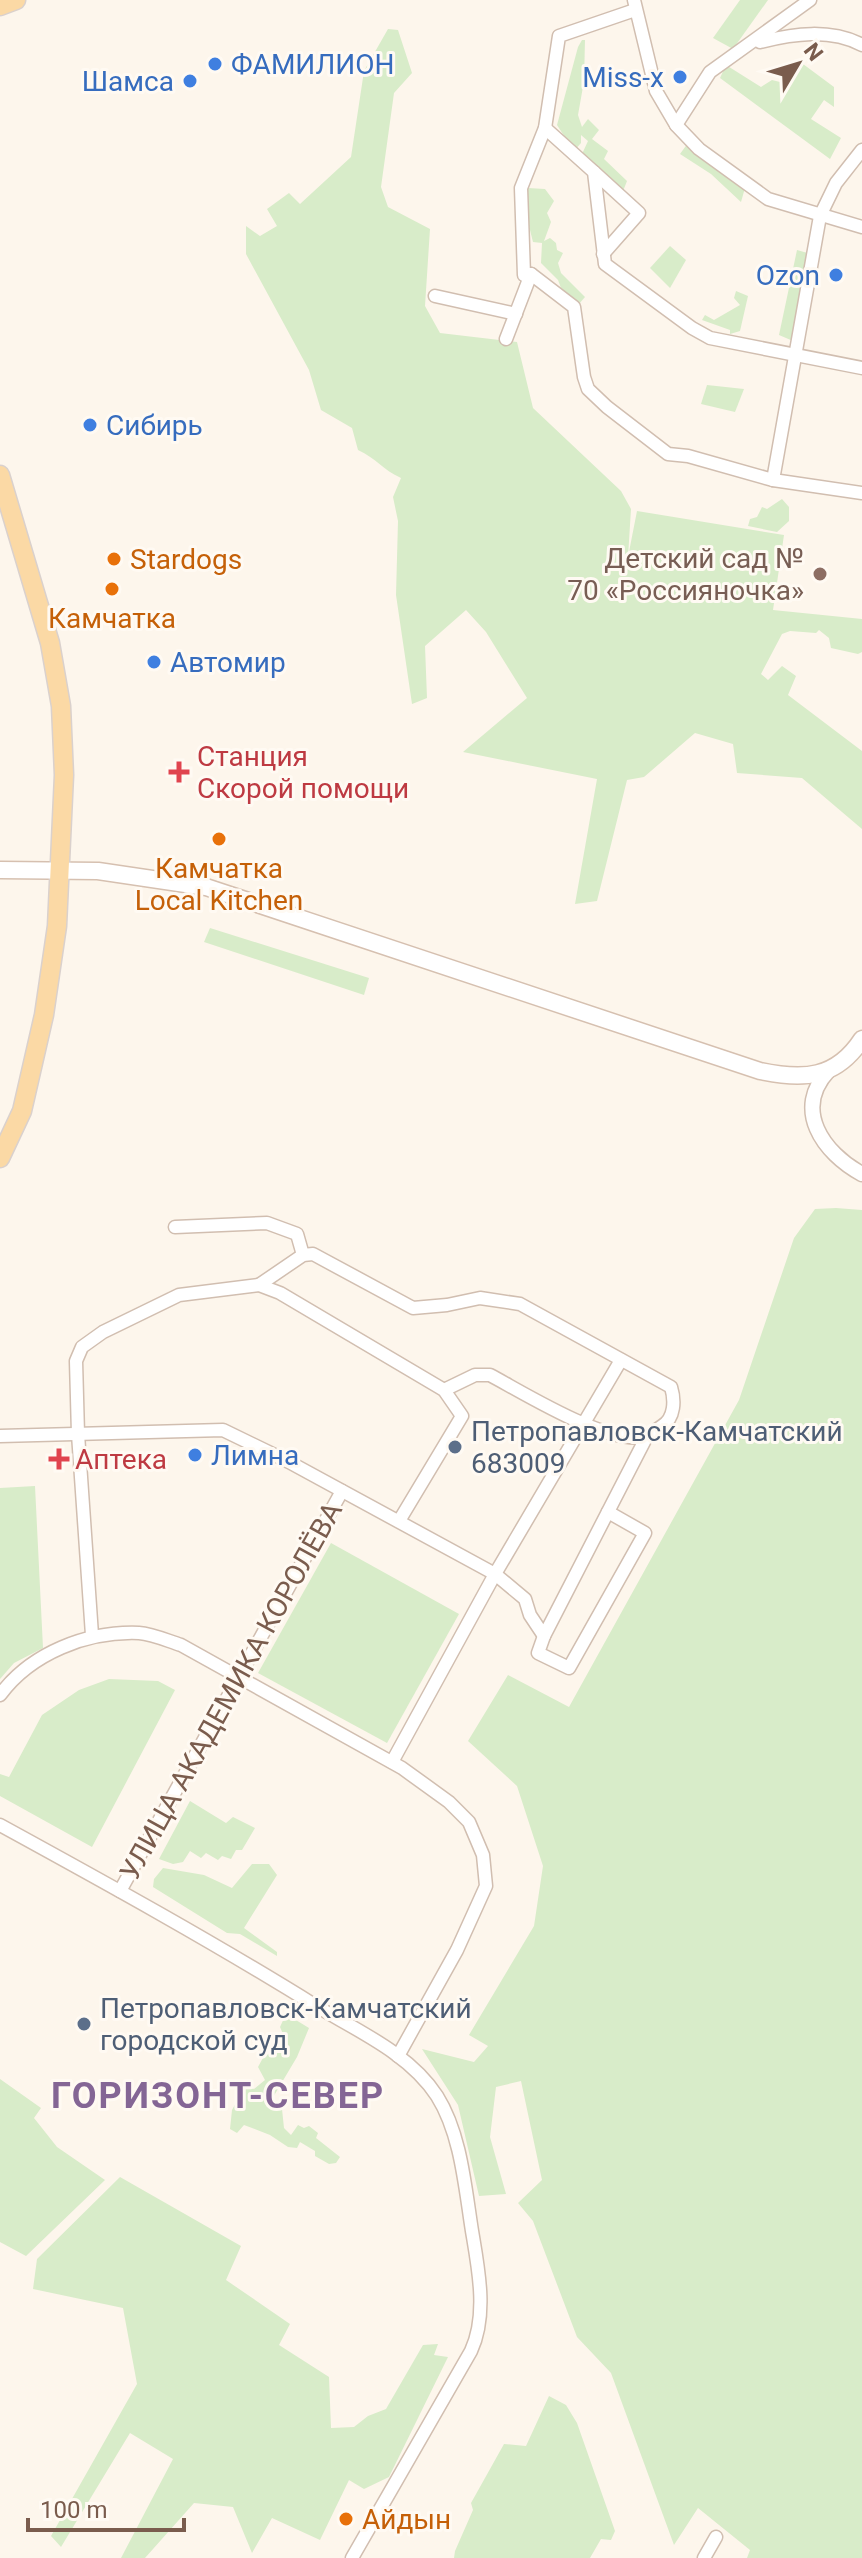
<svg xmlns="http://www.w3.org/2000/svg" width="862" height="2558" viewBox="0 0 862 2558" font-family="Roboto,sans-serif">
	<rect width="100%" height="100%" fill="#fdf6ec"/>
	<g fill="#d8ecc9">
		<path d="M 740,0 L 768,0 L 733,49 L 713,38 Z"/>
		<path d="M 388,29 L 398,30 L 412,73 L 394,93 L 381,187 L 388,207 L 430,229 L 425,306 L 440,333 L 517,342 L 533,408 L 621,491 L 631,509 L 628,557 L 637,511 L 784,535 L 773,610 L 862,619 L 862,652 L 858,654 L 831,648 L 829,638 L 819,630 L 816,633 L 790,631 L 782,634 L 761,674 L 768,680 L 782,666 L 796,676 L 788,695 L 862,751 L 862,829 L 802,778 L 737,773 L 733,744 L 695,733 L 644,777 L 627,780 L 597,901 L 575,904 L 597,779 L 463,752 L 527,698 L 486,632 L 466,610 L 425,646 L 427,698 L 412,704 L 396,595 L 398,521 L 393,497 L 401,478 C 383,470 376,458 358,450 L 352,428 L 321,410 L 309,370 L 246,254 L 246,226 L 260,236 L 277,226 L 267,209 L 289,193 L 300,204 L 351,157 L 364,71 Z"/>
		<path d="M 582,40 L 585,40 L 584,81 L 578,115 L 582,127 L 588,119 L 599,130 L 592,139 L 608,151 L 604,159 L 627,181 L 623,191 L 594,163 L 591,165 L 582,154 L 588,141 L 581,135 L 581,143 L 574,151 L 557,125 L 578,47 Z"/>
		<path d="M 803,64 L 834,87 L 834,107 L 824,100 L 811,119 L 841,138 L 830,159 L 720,78 L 726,65 L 761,87 L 772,80 L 780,82 Z"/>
		<path d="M 688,143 L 745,188 L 741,202 L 711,174 L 680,154 Z"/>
		<path d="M 528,188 L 545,189 L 554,201 L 547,213 L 551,222 L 544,241 L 550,238 L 556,243 L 557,250 L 563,253 L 558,263 L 561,273 L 585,297 L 578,305 L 564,296 L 558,280 L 541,263 L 542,243 L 533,242 L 530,230 L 524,223 Z"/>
		<path d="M 670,246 L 686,260 L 670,288 L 650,268 Z"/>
		<path d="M 797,250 L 811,254 L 803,275 L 799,328 L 793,341 L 779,335 Z"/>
		<path d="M 736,291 L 748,296 L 740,331 L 730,334 L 730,330 L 702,320 L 705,315 L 714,320 L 740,305 L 734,298 Z"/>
		<path d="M 707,385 L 744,389 L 735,412 L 701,404 Z"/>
		<path d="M 782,499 L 789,507 L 789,521 L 777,532 L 748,526 L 750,519 L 757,517 L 762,507 L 767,509 Z"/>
		<path d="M 210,928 L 369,978 L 364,995 L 204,942 Z"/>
		<path d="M 836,1208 L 862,1210 L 862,2558 L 747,2558 L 750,2550 L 698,2508 L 674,2545 L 611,2373 L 577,2337 L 533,2221 L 518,2203 L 542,2180 L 521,2081 L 496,2087 L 490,2137 L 506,2194 L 479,2196 L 458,2105 L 422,2049 L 474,2062 L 488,2046 L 469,2035 L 534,1926 L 543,1866 L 517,1786 L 468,1741 L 508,1675 L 569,1707 L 739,1400 L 794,1238 L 815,1209 Z"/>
		<path d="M 35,1486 L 43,1648 L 14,1663 L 0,1679 L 0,1488 Z"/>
		<path d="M 331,1543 L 459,1614 L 387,1743 L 258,1673 Z"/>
		<path d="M 109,1679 L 158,1681 L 175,1690 L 92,1847 L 0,1796 L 0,1774 L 9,1777 L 42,1715 L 79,1690 Z"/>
		<path d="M 190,1801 L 226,1823 L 233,1817 L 255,1828 L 242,1850 L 236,1850 L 231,1859 L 222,1856 L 218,1860 L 206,1853 L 201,1858 L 190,1851 L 183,1862 L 173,1864 L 159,1859 Z"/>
		<path d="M 252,1864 L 269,1864 L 277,1875 L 244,1928 L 277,1952 L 277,1956 L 240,1934 L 227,1933 L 153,1887 L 154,1879 L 163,1868 L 204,1875 L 232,1888 Z"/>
		<path d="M 286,2014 L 309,2028 L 297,2057 L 272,2099 L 282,2109 L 284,2128 L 291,2135 L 298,2125 L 304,2128 L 309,2126 L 318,2133 L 316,2138 L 340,2157 L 336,2163 L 329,2164 L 315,2156 L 315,2151 L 300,2142 L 297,2148 L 288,2147 L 270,2135 L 244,2125 L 237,2133 L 230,2129 L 232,2110 L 245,2086 L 254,2089 L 265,2080 L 258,2067 L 264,2056 L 279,2049 L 283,2034 L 280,2027 Z"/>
		<path d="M 0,2079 L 41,2108 L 34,2118 L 57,2147 L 105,2180 L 26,2256 L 0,2242 Z"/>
		<path d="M 120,2177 L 241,2246 L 226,2280 L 290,2324 L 279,2345 L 329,2377 L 331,2428 L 354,2427 L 368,2416 L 386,2409 L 423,2345 L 438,2344 L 434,2355 L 448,2357 L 389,2477 L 364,2489 L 349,2480 L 320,2540 L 272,2518 L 252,2553 L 233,2507 L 194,2503 L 145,2558 L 121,2558 L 173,2459 L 130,2433 L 61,2547 L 51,2536 L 137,2384 L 123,2308 L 33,2289 L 37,2259 Z"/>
		<path d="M 549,2396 L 566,2405 L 577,2423 L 615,2531 L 611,2540 L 601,2539 L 590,2558 L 454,2558 L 455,2551 L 473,2510 L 471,2503 L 504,2444 L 526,2446 Z"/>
	</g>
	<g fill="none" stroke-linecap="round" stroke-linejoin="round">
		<g stroke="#d1beb0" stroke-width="15">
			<g id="minor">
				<path d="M 634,0 L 656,91 L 676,125 L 699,149 L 768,199 L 862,227"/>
				<path d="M 635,10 L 559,36 L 545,128 L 521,188 L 524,275 L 531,274 L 574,307 L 584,377 L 588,389 L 607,407 L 668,454 L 688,456 L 773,480 L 862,493"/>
				<path d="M 760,42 C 793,34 830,28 862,45"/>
				<path d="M 676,125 L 710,72 L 810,0"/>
				<path d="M 545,128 L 594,172 L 605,264 L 692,328 L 710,338 L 862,368"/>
				<path d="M 594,172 L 639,213 L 603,254"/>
				<path d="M 435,296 L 516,314"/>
				<path d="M 506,339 L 531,274"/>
				<path d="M 773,480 L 820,216 L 836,183 L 862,150"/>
				<path d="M 175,1227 L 267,1223 L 297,1234 L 303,1255"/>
				<path d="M 259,1285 L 303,1255 L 313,1254 L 413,1308 L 447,1305 L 480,1298 L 520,1304 L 671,1387 C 675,1400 675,1418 662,1426 C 657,1429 651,1435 646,1436 C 610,1447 524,1393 490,1375 L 475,1375 L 444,1390"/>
				<path d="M 0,1436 L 223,1430 L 289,1462 L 495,1574 L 525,1599 L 530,1615 L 544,1636 L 647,1436"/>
				<path d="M 92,1635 L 78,1434 L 76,1361 L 82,1347 L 103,1332 L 179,1295 L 259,1285 L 280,1293 L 444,1390 L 462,1416 L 399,1521"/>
				<path d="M 544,1636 L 538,1653 L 569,1668 L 645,1533 L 608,1512"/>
				<path d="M 0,1695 C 31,1653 87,1631 139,1633 C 153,1634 168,1641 181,1645 L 402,1768 L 449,1802 L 469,1822 L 483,1855 L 486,1886 L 457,1950 L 398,2056"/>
				<path d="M 392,1762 L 495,1574 L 621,1360"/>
				<path d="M 0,1825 C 106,1883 213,1942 316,2006 C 358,2031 410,2054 437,2096 C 461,2134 465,2187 472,2231 C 478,2267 488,2315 471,2351 L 352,2558"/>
				<path d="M 120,1891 L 342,1491"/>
				<path d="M 704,2558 L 716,2537"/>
			</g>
		</g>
		<g stroke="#d1beb0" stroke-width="17">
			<path id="tertiary" d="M 829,1070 C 792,1109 823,1153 862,1174"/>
		</g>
		<g stroke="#d6c0b0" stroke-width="19">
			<path id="secondary" d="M 0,870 L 98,871 L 206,887 L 760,1071 C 803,1080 836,1079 862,1039"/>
		</g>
		<g stroke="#dad1cd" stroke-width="21">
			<g id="primary">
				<path d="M 0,6 L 16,0"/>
				<path d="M 0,475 L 50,643 L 61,706 L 64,775 L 57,926 L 44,1015 L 22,1111 L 0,1158"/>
			</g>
		</g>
		<use href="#minor" stroke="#fff" stroke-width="12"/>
		<use href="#tertiary" stroke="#fff" stroke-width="14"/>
		<use href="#secondary" stroke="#fff" stroke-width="16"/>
		<use href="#primary" stroke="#fbd9a5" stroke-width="18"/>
	</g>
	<g fill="#3f7fe0" stroke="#fffaf3" stroke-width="3">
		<circle cx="215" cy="64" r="8"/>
		<circle cx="680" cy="77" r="8"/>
		<circle cx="190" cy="81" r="8"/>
		<circle cx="836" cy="275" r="8"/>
		<circle cx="90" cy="425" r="8"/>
		<circle cx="154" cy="662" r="8"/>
		<circle cx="195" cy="1455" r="8"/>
	</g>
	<g fill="#e8710a" stroke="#fffaf3" stroke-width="3">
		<circle cx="114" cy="559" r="8"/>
		<circle cx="112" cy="589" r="8"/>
		<circle cx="219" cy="839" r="8"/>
		<circle cx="346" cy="2519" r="8"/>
	</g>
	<circle fill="#8d6e63" stroke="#fffaf3" stroke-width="3" cx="820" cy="574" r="8"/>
	<g fill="#e0444e" stroke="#fffaf3" stroke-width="3">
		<path d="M175 760h8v8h8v8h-8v8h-8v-8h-8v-8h8z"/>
		<path d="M55 1447h8v8h8v8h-8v8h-8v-8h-8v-8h8z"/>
	</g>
	<g fill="#5c6f8a" stroke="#fffaf3" stroke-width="3">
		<circle cx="455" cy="1447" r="8"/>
		<circle cx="84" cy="2024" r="8"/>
	</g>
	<g text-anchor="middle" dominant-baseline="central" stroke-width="6" stroke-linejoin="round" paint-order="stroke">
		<g font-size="28" fill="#366cbe" stroke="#fffaf3" text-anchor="start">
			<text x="231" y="64">ФАМИЛИОН</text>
			<text x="664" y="77" text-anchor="end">Miss-x</text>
			<text x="174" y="81" text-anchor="end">Шамса</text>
			<text x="820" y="275" text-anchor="end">Ozon</text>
			<text x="106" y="425">Сибирь</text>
			<text x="170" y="662">Автомир</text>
			<text x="211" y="1455">Лимна</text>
		</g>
		<g font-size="28" fill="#785e54" stroke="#fffaf3" text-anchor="end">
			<text x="804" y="558">Детский сад №<tspan x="804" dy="32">70 «Россияночка»</tspan></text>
		</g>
		<g font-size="28" fill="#c56008" stroke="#fffaf3" text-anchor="start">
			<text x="130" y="559">Stardogs</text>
			<text x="112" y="618" text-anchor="middle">Камчатка</text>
			<text x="219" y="868" text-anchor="middle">Камчатка<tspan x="219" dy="32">Local Kitchen</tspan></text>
			<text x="362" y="2519">Айдын</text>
		</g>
		<g font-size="28" fill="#be3a42" stroke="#fffaf3" text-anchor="start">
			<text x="197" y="756">Станция<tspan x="197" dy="32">Скорой помощи</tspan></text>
			<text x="75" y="1459">Аптека</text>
		</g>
		<g font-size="28" fill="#4e5e75" stroke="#fffaf3" text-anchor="start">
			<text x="471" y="1431">Петропавловск-Камчатский<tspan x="471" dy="32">683009</tspan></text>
			<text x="100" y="2008">Петропавловск-Камчатский<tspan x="100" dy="32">городской суд</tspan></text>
		</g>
		<g font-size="28" fill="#7a5c4d" stroke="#fffaf3">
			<text transform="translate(231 1691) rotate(-61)">УЛИЦА АКАДЕМИКА КОРОЛЁВА</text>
		</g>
		<g font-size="36" font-weight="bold" letter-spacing="2" fill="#846695" stroke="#fffaf3">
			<text x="218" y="2096">ГОРИЗОНТ-СЕВЕР</text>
		</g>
	</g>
	<g transform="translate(798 64) rotate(52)" stroke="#fffaf3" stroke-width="6" paint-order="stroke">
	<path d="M0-6L14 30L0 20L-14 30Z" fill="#7a5c4d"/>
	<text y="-12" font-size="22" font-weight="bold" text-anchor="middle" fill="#7a5c4d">N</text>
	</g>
	<path d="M28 2518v12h156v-12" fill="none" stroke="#7a5c4d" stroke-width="4"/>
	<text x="40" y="2518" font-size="24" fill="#7a5c4d" stroke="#fffaf3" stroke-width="6" paint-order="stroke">100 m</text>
</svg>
